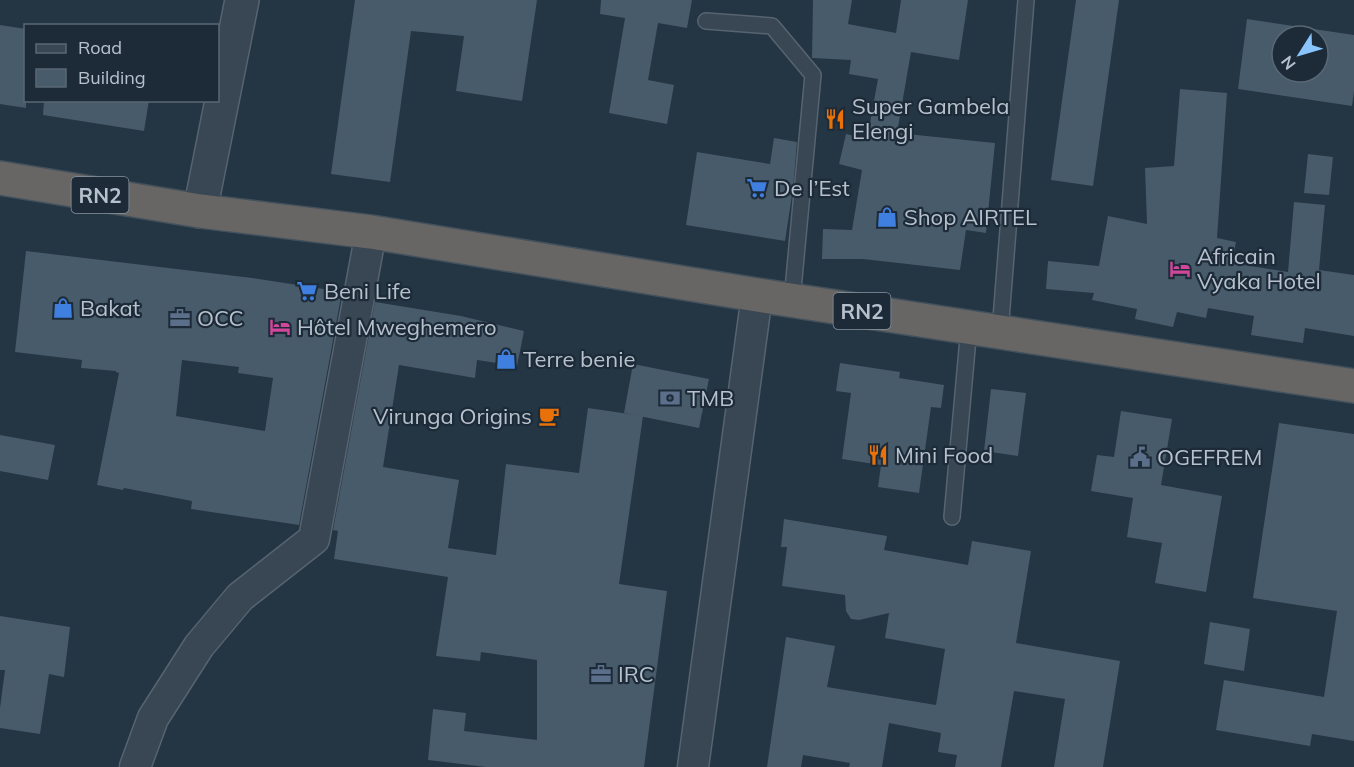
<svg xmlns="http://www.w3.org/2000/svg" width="1354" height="767" viewBox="0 0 1354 767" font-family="Mulish,sans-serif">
	<rect width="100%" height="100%" fill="#243543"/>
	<g fill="#485b6a" fill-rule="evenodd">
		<path d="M 355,0 L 537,0 L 522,101 L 456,91 L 464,36 L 411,31 L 390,182 L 331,174 Z"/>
		<path d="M 601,0 L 692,0 L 687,28 L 658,23 L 648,80 L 674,85 L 667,124 L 609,113 L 625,18 L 600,14 Z"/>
		<path d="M 813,0 L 852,0 L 848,24 L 896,33 L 901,0 L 968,0 L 959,60 L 911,52 L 897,133 L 995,143 L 986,233 L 966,230 L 960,270 L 863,259 L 822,259 L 823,229 L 852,230 L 862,170 L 839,164 L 846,134 L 867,139 L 878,79 L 849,74 L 851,60 L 812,58 Z"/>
		<path d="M 1076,0 L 1119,0 L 1093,186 L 1051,180 Z"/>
		<path d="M 1247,19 L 1354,35 L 1354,91 L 1352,106 L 1238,89 ZM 1282,36 L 1318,36 L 1318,72 L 1282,72 Z"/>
		<path d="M 0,25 L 26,29 L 26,108 L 0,104 Z"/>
		<path d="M 1180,89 L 1227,93 L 1217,238 L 1236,242 L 1232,263 L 1288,272 L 1294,202 L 1325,205 L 1319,270 L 1354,275 L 1354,336 L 1305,328 L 1303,343 L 1251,335 L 1254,316 L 1208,308 L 1206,318 L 1177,312 L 1173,327 L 1135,319 L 1137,309 L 1092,300 L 1094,293 L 1046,289 L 1048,261 L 1099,266 L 1108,216 L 1147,224 L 1145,168 L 1174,166 Z"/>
		<path d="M 44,100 L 149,100 L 144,131 L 43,115 Z"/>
		<path d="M 774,138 L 797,142 L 793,189 L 785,241 L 686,225 L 697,152 L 770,164 Z"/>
		<path d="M 1308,154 L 1333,157 L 1329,195 L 1304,193 Z"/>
		<path d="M 26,251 L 252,278 L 330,290 L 329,295 L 341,297 L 299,525 L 191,509 L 192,501 L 124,488 L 123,490 L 97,485 L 119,373 L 116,372 L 116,371 L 81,368 L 82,360 L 15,352 ZM 182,360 L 239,367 L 238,373 L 273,378 L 265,431 L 176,416 Z"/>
		<path d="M 375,302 L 461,316 L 524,331 L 517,366 L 477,360 L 475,378 L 399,365 L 383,467 L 459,480 L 448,548 L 496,555 L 506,464 L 579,473 L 588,408 L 643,416 L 619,584 L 667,591 L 644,767 L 486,767 L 428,760 L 433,709 L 466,713 L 464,731 L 537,740 L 537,660 L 481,652 L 480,661 L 436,656 L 448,577 L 334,559 L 338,531 L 333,530 Z"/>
		<path d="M 840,363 L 900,372 L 899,378 L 944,385 L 941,408 L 931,407 L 919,493 L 878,487 L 881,465 L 842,459 L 851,393 L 836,391 Z"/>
		<path d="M 633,364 L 709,379 L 699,428 L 624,413 Z"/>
		<path d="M 991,389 L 1026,393 L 1018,456 L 984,451 Z"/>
		<path d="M 1121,411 L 1172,419 L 1161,485 L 1222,496 L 1206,592 L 1155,583 L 1162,543 L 1127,537 L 1133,498 L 1091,491 L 1097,455 L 1114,457 Z"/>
		<path d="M 1279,423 L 1354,434 L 1354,741 L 1312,734 L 1310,746 L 1216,730 L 1224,680 L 1324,697 L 1337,611 L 1253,598 Z"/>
		<path d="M 0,435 L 55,445 L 48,480 L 0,471 Z"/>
		<path d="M 784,519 L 887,536 L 884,550 L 968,565 L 972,541 L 1031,551 L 1016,643 L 1120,661 L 1103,767 L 1054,767 L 1065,699 L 1014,691 L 1001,767 L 955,767 L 957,755 L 938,752 L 941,733 L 889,723 L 882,767 L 849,767 L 850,763 L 803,755 L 801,767 L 767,767 L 786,637 L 835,646 L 827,687 L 936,705 L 945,649 L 885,638 L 889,613 L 859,620 L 851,619 L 846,611 L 845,595 L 782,586 L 787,547 L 781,547 Z"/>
		<path d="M 0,616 L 70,627 L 64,677 L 49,674 L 40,734 L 0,728 L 0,708 L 5,670 L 0,670 Z"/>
		<path d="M 1210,622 L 1250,629 L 1244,671 L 1204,664 Z"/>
	</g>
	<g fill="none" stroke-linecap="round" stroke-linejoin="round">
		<g stroke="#576470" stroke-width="18">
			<g id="service">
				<path d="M 706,21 L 772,26 L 813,75 L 792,300"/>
				<path d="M 1000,332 L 1026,0"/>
				<path d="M 952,517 L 969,327"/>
			</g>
		</g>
		<g stroke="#576470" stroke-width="33">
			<g id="minor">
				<path d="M 135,767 L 153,718 L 199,646 L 240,597 L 314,539 L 371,232"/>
				<path d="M 693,767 L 757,295"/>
			</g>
		</g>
		<g stroke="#576470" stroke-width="36">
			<path id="tertiary" d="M 200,211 L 242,0"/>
		</g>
		<g stroke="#43515d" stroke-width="36">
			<path id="trunk" d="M 0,178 L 200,211 L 371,232 L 757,295 L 1354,386"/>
		</g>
		<use href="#service" stroke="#394653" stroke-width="15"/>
		<use href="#minor" stroke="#394653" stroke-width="30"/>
		<use href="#tertiary" stroke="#394653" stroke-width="33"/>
		<use href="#trunk" stroke="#686664" stroke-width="33"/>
	</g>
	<defs>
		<g id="restaurant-bare" transform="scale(1.62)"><path d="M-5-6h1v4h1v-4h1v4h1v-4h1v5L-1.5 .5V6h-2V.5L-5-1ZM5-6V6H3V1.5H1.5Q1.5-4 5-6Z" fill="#e8710a" stroke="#1d2b38" stroke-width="2.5" paint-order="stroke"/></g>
		<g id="supermarket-bare" transform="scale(1.62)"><path d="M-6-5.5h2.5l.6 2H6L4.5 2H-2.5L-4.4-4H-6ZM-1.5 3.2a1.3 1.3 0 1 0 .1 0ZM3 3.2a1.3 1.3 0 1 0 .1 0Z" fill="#3f7fe0" stroke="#1d2b38" stroke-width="2.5" paint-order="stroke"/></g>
		<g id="shop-bare" transform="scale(1.62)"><path d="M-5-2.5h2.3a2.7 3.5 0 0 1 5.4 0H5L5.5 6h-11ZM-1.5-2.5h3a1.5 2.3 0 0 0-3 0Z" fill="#3f7fe0" stroke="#1d2b38" stroke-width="2.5" paint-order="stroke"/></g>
		<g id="hotel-bare" transform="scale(1.62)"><path d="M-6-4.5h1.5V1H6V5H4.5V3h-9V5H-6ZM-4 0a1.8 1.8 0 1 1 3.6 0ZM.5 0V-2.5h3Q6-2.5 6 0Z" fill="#d1479c" stroke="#1d2b38" stroke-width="2.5" paint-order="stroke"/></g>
		<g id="office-bare" transform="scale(1.62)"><path d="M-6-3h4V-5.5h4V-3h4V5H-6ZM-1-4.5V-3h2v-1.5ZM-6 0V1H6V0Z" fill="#5c6f8a" stroke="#1d2b38" stroke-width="2.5" paint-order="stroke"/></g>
		<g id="bank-bare" transform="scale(1.62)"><path d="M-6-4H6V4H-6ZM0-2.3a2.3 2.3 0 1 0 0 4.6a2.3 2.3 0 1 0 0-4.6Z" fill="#5c6f8a" stroke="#1d2b38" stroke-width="2.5" paint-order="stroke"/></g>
		<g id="cafe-bare" transform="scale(1.62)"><path d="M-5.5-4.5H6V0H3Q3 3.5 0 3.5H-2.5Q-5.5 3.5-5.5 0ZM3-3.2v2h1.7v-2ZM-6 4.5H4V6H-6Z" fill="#e8710a" stroke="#1d2b38" stroke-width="2.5" paint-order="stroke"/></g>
		<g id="civic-bare" transform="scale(1.62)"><path d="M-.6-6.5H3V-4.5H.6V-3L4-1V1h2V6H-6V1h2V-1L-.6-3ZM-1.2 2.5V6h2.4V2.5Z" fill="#5c6f8a" stroke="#1d2b38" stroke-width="2.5" paint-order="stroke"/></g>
	</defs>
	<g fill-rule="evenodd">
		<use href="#restaurant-bare" x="835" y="119"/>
		<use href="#supermarket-bare" x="757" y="188"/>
		<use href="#shop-bare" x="887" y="217"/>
		<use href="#hotel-bare" x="1180" y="269"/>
		<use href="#supermarket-bare" x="307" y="291"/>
		<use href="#shop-bare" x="63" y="308"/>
		<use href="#office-bare" x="180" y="318"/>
		<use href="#hotel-bare" x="280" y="327"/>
		<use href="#shop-bare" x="506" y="359"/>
		<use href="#bank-bare" x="670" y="398"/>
		<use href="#cafe-bare" x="549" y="416"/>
		<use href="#restaurant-bare" x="878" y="455"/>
		<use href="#civic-bare" x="1140" y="457"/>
		<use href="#office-bare" x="601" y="674"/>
	</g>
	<g text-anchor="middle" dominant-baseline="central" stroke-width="4.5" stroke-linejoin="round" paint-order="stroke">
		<g fill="#1d2b38" stroke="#8894a0" stroke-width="1.5">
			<rect x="71.5" y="177" width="57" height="36" rx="4.5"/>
			<rect x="833.5" y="293" width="57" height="36" rx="4.5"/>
		</g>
		<g font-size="21" font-weight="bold" fill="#b6c1cd">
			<text x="100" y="195">RN2</text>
			<text x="862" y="311">RN2</text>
		</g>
		<g font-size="22" fill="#b6c1cd" stroke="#1d2b38" text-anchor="start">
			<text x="852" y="106">Super Gambela<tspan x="852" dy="25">Elengi</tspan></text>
			<text x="774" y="188">De l’Est</text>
			<text x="904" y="217">Shop AIRTEL</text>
			<text x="1197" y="256">Africain<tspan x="1197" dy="25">Vyaka Hotel</tspan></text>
			<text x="324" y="291">Beni Life</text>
			<text x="80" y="308">Bakat</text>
			<text x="197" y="318">OCC</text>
			<text x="297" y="327">Hôtel Mweghemero</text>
			<text x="523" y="359">Terre benie</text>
			<text x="687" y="398">TMB</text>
			<text x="532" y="416" text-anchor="end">Virunga Origins</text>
			<text x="895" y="455">Mini Food</text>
			<text x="1157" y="457">OGEFREM</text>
			<text x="618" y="674">IRC</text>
		</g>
	</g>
	<rect x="24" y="24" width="195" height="78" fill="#1d2b38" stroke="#5a6774" stroke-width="1.5"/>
	<rect x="36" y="44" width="30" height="9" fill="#394653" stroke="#5a6774" stroke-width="1.5"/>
	<text x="78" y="54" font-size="18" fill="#b6c1cd">Road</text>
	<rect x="36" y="69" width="30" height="18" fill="#485b6a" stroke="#5a6774" stroke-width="1.5"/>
	<text x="78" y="84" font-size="18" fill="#b6c1cd">Building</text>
	<g transform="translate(1300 54) rotate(233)"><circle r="28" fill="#1d2b38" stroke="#5a6774" stroke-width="1.5"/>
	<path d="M0-4.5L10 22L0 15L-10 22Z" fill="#89c4ff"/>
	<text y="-9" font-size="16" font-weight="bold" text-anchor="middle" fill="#b6c1cd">N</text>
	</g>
</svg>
